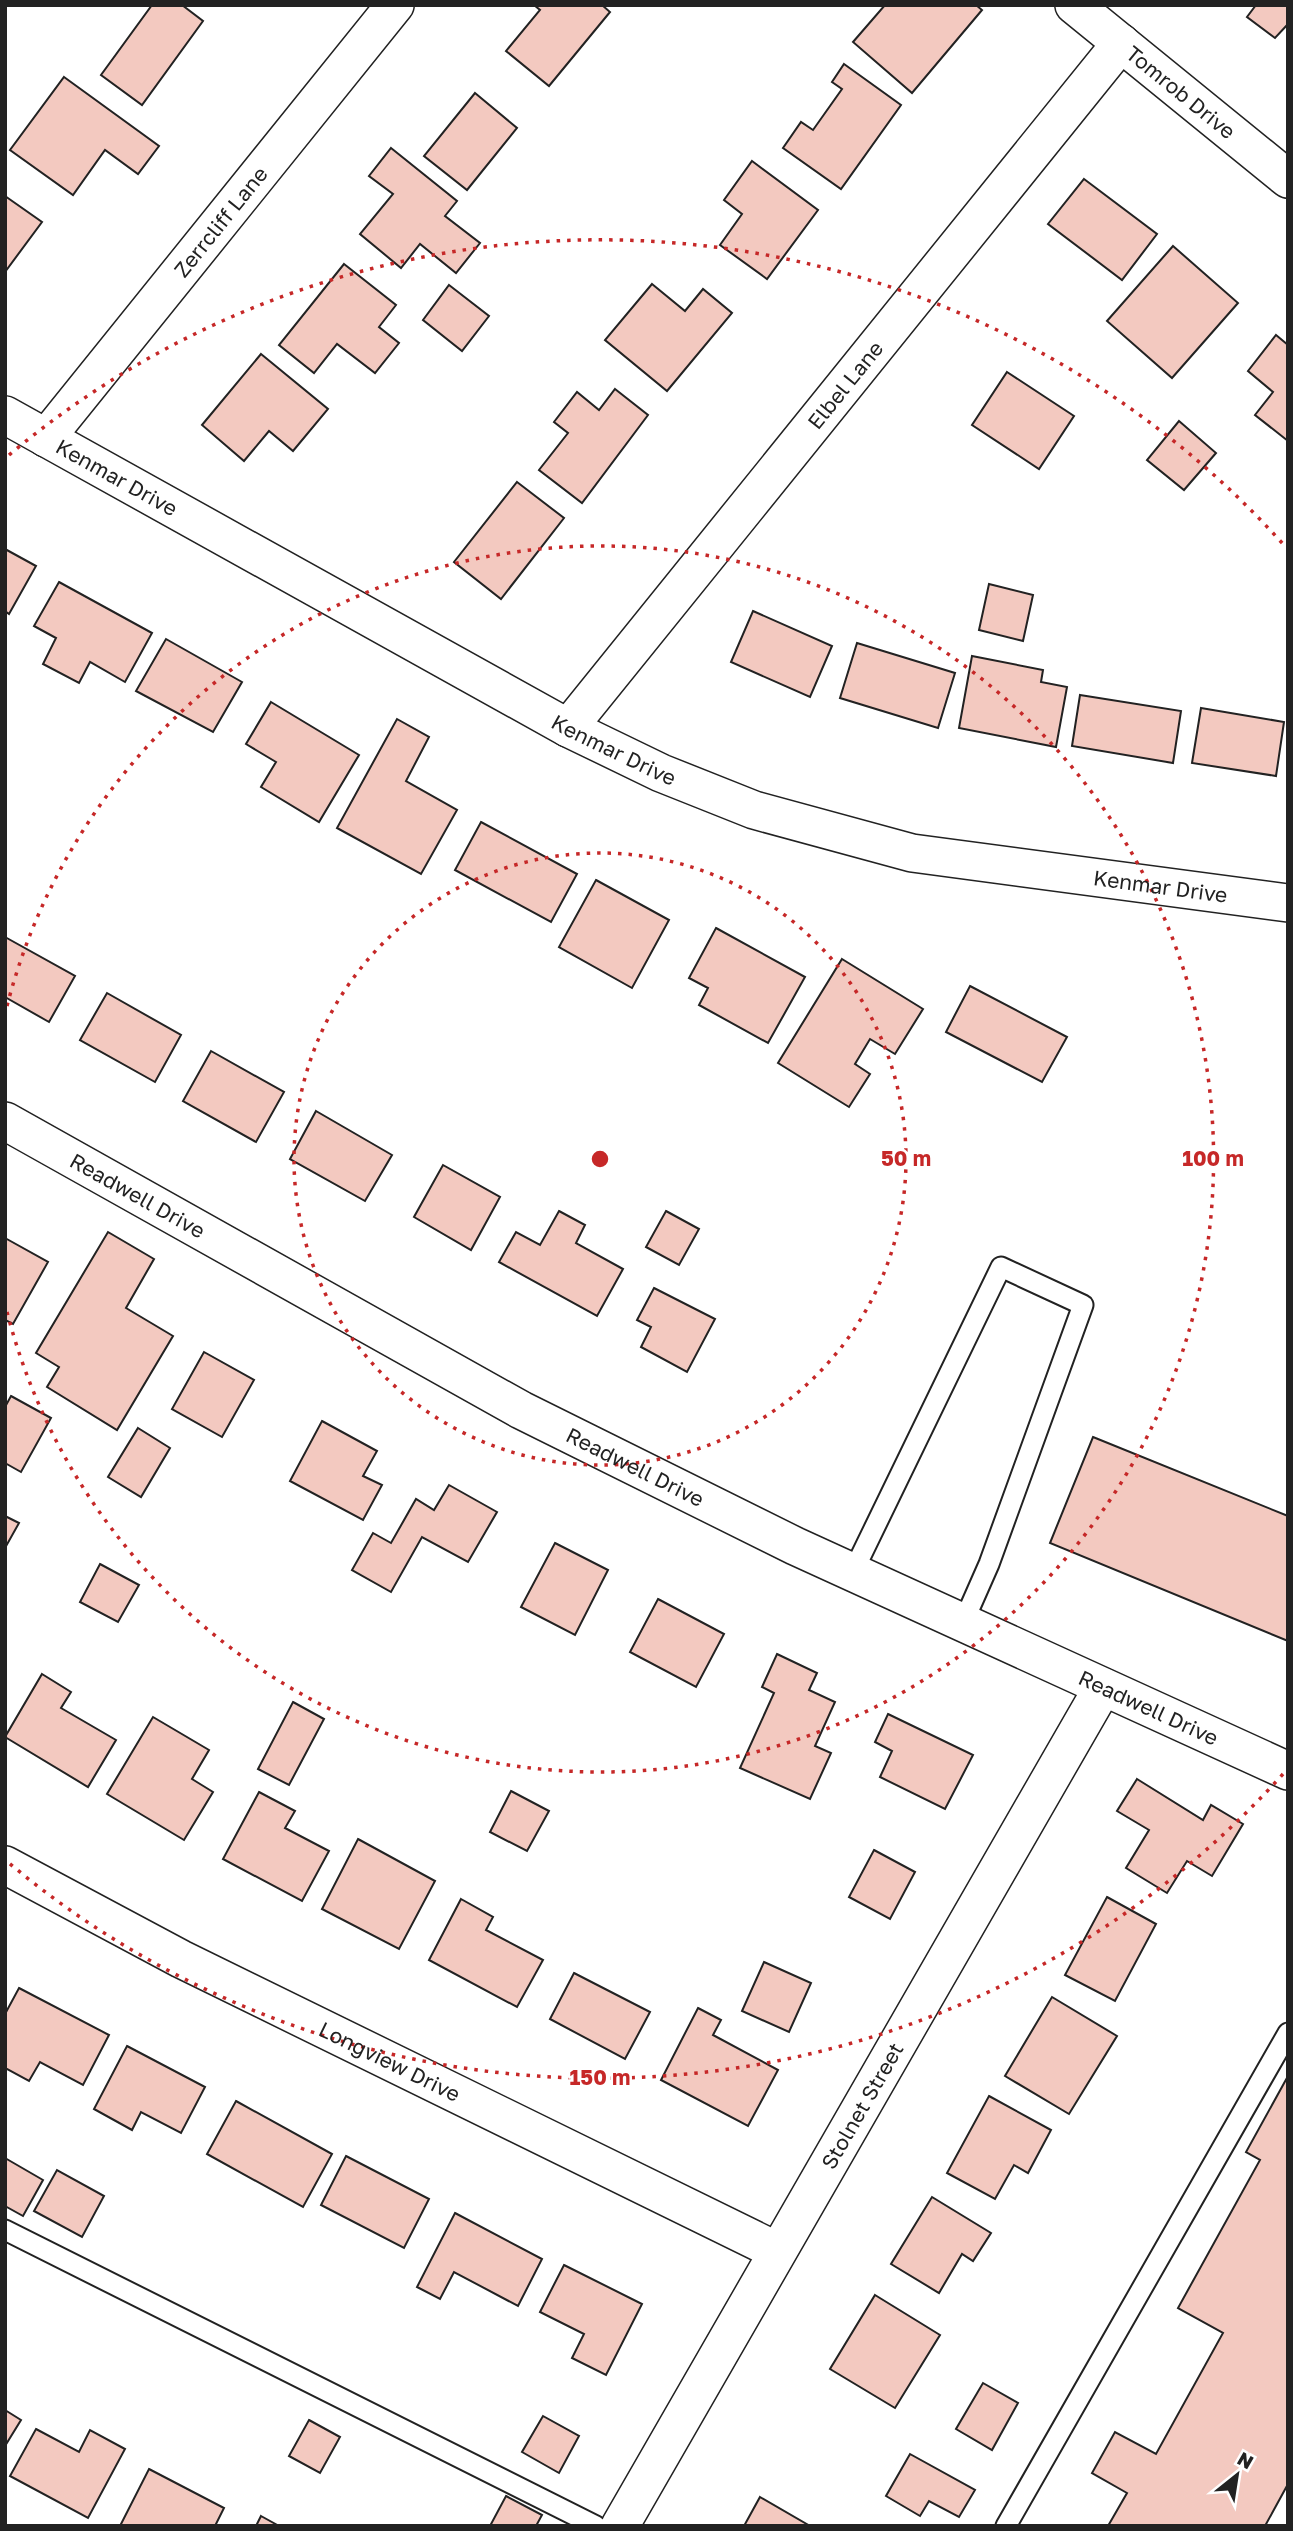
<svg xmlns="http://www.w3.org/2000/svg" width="1293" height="2531" viewBox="0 0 1293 2531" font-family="'Golos Text',sans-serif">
	<rect width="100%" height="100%" fill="#fff"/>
	<g fill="#f3c9c0" stroke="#222" stroke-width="2">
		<path d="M 152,5 L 182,5 L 203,21 L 142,105 L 101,75 Z"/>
		<path d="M 534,5 L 602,5 L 610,12 L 549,86 L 506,51 L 540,10 Z"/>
		<path d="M 885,5 L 976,5 L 982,10 L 912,93 L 853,42 Z"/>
		<path d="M 1256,5 L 1288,5 L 1288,24 L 1275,38 L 1247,17 Z"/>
		<path d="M 844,64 L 901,105 L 841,189 L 783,148 L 801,122 L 813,130 L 842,89 L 832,82 Z"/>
		<path d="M 64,77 L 159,146 L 138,174 L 105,150 L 73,195 L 10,150 Z"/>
		<path d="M 475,93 L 517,128 L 467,190 L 424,156 Z"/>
		<path d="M 391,148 L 457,201 L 445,216 L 480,243 L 456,273 L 420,244 L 401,268 L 360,234 L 393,194 L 369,176 Z"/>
		<path d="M 752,161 L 818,210 L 767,279 L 720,245 L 742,214 L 724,200 Z"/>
		<path d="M 1084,179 L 1157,234 L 1122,280 L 1048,224 Z"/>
		<path d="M 5,196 L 42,222 L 5,272 Z"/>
		<path d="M 1173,246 L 1238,303 L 1172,378 L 1107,321 Z"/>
		<path d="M 344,264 L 396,305 L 379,327 L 399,343 L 375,373 L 337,344 L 314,373 L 279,345 Z"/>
		<path d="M 652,284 L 685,311 L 703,289 L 732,313 L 667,391 L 605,340 Z"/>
		<path d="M 449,285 L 489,316 L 462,351 L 423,320 Z"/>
		<path d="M 1276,335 L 1288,345 L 1288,441 L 1255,415 L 1273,392 L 1248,371 Z"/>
		<path d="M 261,354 L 328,409 L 293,451 L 269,431 L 244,461 L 202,425 Z"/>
		<path d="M 1007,372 L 1074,416 L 1039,469 L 972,425 Z"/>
		<path d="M 615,389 L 648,415 L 582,503 L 539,470 L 568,433 L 554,422 L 577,392 L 599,410 Z"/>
		<path d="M 1179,421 L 1216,453 L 1184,490 L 1147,460 Z"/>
		<path d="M 517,482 L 564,518 L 501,599 L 454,562 Z"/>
		<path d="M 5,549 L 36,566 L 9,614 L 5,611 Z"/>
		<path d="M 59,582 L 152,633 L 125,682 L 90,662 L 79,683 L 43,664 L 56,638 L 34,626 Z"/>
		<path d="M 989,584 L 1033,595 L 1023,641 L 979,630 Z"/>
		<path d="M 753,611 L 832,646 L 810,697 L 731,662 Z"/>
		<path d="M 166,639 L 242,682 L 213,732 L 136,691 Z"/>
		<path d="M 857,643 L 955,673 L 938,728 L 840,698 Z"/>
		<path d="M 972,656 L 1043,670 L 1041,682 L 1067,687 L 1056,747 L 959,728 Z"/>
		<path d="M 1080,695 L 1181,711 L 1173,763 L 1072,746 Z"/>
		<path d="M 271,702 L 359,755 L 319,822 L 261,787 L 276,762 L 246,744 Z"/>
		<path d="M 1201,708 L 1284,722 L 1276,776 L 1192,763 Z"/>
		<path d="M 397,719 L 429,737 L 406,781 L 457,810 L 421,874 L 337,828 Z"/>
		<path d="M 481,822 L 577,874 L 551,922 L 455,870 Z"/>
		<path d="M 596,880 L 669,920 L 632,988 L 559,947 Z"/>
		<path d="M 716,928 L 805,977 L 768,1043 L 699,1005 L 708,988 L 689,978 Z"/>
		<path d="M 5,937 L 75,976 L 49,1022 L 5,997 Z"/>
		<path d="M 842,959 L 923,1009 L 895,1054 L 870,1039 L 855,1064 L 870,1074 L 849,1107 L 778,1063 Z"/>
		<path d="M 970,986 L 1067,1037 L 1042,1082 L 946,1032 Z"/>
		<path d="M 107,993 L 181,1035 L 155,1082 L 80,1040 Z"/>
		<path d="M 211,1051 L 284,1092 L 256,1142 L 183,1101 Z"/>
		<path d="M 316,1111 L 392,1155 L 365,1201 L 290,1159 Z"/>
		<path d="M 443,1165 L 500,1197 L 471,1250 L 414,1217 Z"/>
		<path d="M 559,1211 L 585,1225 L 576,1243 L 623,1269 L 597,1316 L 499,1262 L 516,1232 L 540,1245 Z"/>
		<path d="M 666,1211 L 699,1229 L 679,1265 L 646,1247 Z"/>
		<path d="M 108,1232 L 154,1259 L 126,1308 L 173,1336 L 117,1430 L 47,1387 L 59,1367 L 36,1353 Z"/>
		<path d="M 5,1238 L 48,1262 L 13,1324 L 5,1320 Z"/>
		<path d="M 654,1288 L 715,1319 L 687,1372 L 641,1347 L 651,1327 L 637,1320 Z"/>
		<path d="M 204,1352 L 254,1380 L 222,1437 L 172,1409 Z"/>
		<path d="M 11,1396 L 51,1418 L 21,1472 L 5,1463 L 5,1407 Z"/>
		<path d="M 322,1421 L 377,1451 L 363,1476 L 382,1485 L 363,1520 L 290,1481 Z"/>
		<path d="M 138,1428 L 170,1448 L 141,1497 L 108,1477 Z"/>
		<path d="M 1093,1437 L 1288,1516 L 1288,1641 L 1050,1543 Z"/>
		<path d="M 449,1485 L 497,1512 L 468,1562 L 422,1537 L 391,1592 L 352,1570 L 373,1533 L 391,1543 L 416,1499 L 434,1510 Z"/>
		<path d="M 5,1516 L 19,1523 L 5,1548 Z"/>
		<path d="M 555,1543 L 608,1570 L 575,1635 L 521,1607 Z"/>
		<path d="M 100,1564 L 139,1585 L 118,1622 L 80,1602 Z"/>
		<path d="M 658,1599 L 724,1634 L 696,1687 L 630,1652 Z"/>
		<path d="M 777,1654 L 817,1673 L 809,1690 L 835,1702 L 815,1746 L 831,1753 L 810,1799 L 740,1768 L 774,1693 L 762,1687 Z"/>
		<path d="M 42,1674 L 71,1692 L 61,1708 L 116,1740 L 88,1787 L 5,1737 Z"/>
		<path d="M 293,1702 L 324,1719 L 289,1785 L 258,1769 Z"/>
		<path d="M 888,1714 L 973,1755 L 945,1809 L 880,1777 L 892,1751 L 875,1742 Z"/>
		<path d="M 153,1717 L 209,1750 L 192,1779 L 213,1792 L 184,1840 L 107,1794 Z"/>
		<path d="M 1137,1779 L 1203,1820 L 1211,1805 L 1243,1824 L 1212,1876 L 1187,1861 L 1167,1893 L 1126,1868 L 1149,1830 L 1117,1811 Z"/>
		<path d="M 511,1791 L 549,1811 L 527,1851 L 490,1832 Z"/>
		<path d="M 259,1792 L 295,1811 L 285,1828 L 329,1851 L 302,1901 L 223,1859 Z"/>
		<path d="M 358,1839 L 435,1881 L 399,1949 L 322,1909 Z"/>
		<path d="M 874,1850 L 915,1872 L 890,1919 L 849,1897 Z"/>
		<path d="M 1107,1897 L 1156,1924 L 1115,2001 L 1065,1975 Z"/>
		<path d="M 461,1899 L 493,1917 L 486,1930 L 543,1960 L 517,2007 L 429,1960 Z"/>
		<path d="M 764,1962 L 811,1983 L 789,2032 L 742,2011 Z"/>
		<path d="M 574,1973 L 650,2012 L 625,2059 L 550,2019 Z"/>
		<path d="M 19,1988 L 109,2035 L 83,2085 L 40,2062 L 29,2081 L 5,2068 L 5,2014 Z"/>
		<path d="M 1052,1997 L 1117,2036 L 1069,2114 L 1005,2076 Z"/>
		<path d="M 698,2008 L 721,2020 L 713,2035 L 778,2070 L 748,2126 L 661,2080 Z"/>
		<path d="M 127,2046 L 205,2087 L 181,2133 L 141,2112 L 132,2130 L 94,2109 Z"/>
		<path d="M 1288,2076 L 1288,2484 L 1265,2526 L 1108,2526 L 1127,2493 L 1092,2473 L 1115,2432 L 1156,2454 L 1223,2333 L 1178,2308 L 1260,2160 L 1246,2152 Z"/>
		<path d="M 989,2096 L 1051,2130 L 1028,2173 L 1014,2165 L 995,2199 L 947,2173 Z"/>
		<path d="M 236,2101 L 332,2154 L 303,2207 L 207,2154 Z"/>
		<path d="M 346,2156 L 429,2199 L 404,2248 L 321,2205 Z"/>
		<path d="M 5,2158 L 43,2180 L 23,2216 L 5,2206 Z"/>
		<path d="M 57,2170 L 104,2196 L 82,2237 L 34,2211 Z"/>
		<path d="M 932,2197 L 991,2233 L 973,2261 L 962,2254 L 939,2293 L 891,2264 Z"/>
		<path d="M 455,2213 L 542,2259 L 518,2306 L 454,2272 L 440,2299 L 417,2287 Z"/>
		<path d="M 564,2265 L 642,2304 L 606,2375 L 572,2358 L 584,2334 L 540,2312 Z"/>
		<path d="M 875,2295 L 940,2335 L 895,2408 L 830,2369 Z"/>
		<path d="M 983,2383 L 1018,2403 L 992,2450 L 956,2429 Z"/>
		<path d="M 5,2410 L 21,2420 L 5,2446 Z"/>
		<path d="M 543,2416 L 579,2436 L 559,2473 L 522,2452 Z"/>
		<path d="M 309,2420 L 340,2437 L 320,2473 L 289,2456 Z"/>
		<path d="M 36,2429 L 79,2452 L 90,2430 L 125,2449 L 88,2518 L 10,2476 Z"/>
		<path d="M 910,2454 L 975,2490 L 959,2517 L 929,2501 L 920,2516 L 886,2496 Z"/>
		<path d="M 149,2469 L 224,2508 L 215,2526 L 120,2526 Z"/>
		<path d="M 506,2496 L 542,2515 L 536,2526 L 490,2526 Z"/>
		<path d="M 760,2497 L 810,2526 L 744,2526 Z"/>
		<path d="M 261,2516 L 279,2526 L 256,2526 Z"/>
	</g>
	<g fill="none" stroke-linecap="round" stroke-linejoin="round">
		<g stroke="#222" stroke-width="23">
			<g id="service">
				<path d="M 853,1572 L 1001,1267 L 1083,1305 L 989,1564 L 963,1623"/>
				<path d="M 5,2230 L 596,2526"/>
				<path d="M 1006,2526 L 1288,2033"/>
			</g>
		</g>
		<g stroke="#222" stroke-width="40">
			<g id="minor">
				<path id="s1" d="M 1074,5 L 1288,179"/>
				<path id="s2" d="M 5,415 L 568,728 L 661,773 L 754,810 L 912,853 L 1288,903"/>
				<path id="s3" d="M 46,438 L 395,5"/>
				<path id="s4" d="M 568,728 L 1121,43"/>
				<path id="s5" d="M 5,1121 L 521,1410 L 795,1546 L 1288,1771"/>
				<path id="s6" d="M 5,1865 L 181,1959 L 777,2251"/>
				<path id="s7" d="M 620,2526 L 1103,1687"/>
			</g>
		</g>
		<use href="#service" stroke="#fff" stroke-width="19"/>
		<use href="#minor" stroke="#fff" stroke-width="37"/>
	</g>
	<g fill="none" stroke="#c62828" stroke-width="3.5" stroke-dasharray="3.5 7">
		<circle cx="600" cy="1159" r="306"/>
		<path d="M7 1006A613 613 0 1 1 7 1312"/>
		<path d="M1283 1774A919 919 0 0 1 9 1863M9 455A919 919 0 0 1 1283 544"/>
	</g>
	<g text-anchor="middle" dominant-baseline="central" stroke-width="5" stroke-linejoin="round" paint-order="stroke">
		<g font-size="21" fill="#222" stroke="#fff">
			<text stroke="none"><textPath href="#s1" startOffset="138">Tomrob Drive</textPath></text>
			<text stroke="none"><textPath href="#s3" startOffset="278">Zerrcliff Lane</textPath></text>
			<text stroke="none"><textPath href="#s4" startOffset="441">Elbel Lane</textPath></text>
			<text stroke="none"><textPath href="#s2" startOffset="128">Kenmar Drive</textPath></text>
			<text stroke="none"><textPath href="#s2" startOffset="695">Kenmar Drive</textPath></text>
			<text stroke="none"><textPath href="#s2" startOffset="1262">Kenmar Drive</textPath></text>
			<text stroke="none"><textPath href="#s5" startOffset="152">Readwell Drive</textPath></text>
			<text stroke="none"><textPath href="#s5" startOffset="719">Readwell Drive</textPath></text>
			<text stroke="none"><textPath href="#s5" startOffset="1286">Readwell Drive</textPath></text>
			<text stroke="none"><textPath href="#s6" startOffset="432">Longview Drive</textPath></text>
			<text stroke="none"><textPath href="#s7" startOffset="485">Stolnet Street</textPath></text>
		</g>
	</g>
	<circle cx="600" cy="1159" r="10" fill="#c62828" stroke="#fff" stroke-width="3.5"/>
	<g font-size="21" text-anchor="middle" font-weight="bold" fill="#c62828" stroke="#fff" stroke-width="5" stroke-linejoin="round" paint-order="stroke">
		<text x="906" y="1166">50 m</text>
		<text x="1213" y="1166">100 m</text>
		<text x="600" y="2085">150 m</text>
	</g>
	<rect width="1293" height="2531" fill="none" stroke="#222222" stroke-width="14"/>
	<g transform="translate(1237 2475) rotate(30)" stroke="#ffffff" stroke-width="5" paint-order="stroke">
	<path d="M0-5L12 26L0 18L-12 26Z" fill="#222222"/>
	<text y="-10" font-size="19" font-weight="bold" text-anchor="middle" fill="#222222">N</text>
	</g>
</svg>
